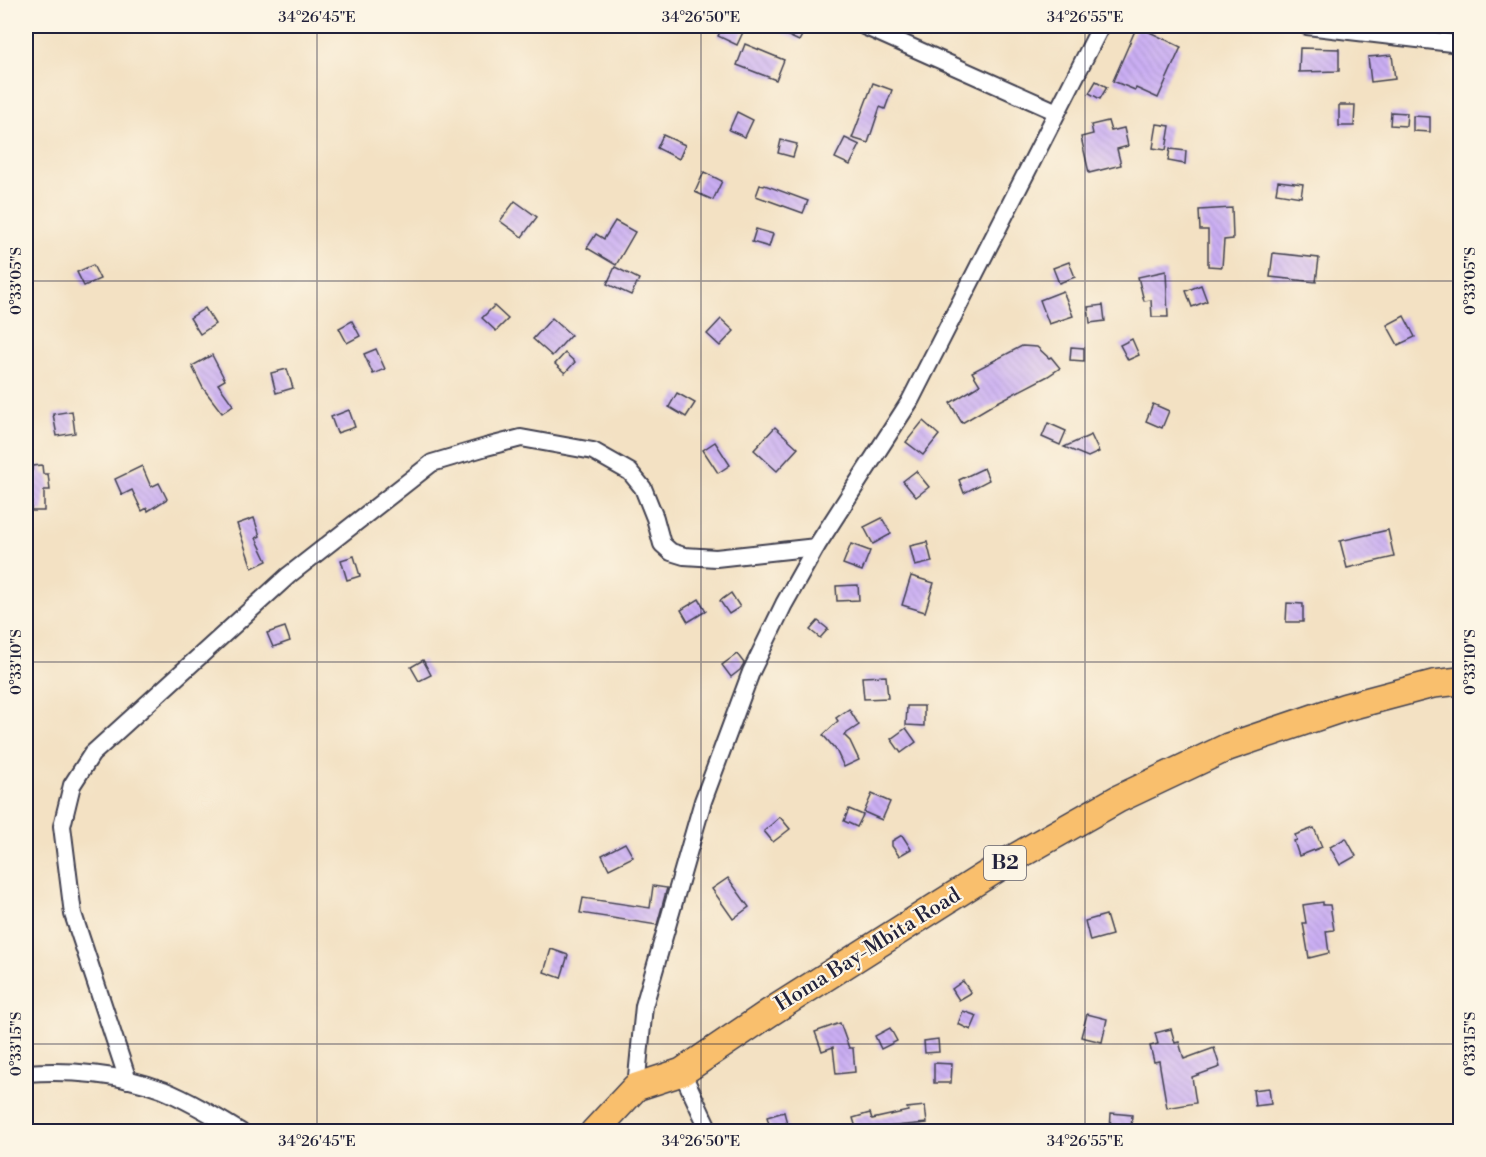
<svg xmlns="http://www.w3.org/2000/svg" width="1486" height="1157" viewBox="0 0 1486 1157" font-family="'Libre Bodoni',serif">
	<defs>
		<pattern id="building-back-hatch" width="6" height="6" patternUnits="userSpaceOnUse" patternTransform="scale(1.5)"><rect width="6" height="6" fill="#caaef3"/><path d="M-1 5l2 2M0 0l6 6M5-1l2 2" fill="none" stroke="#ad95d1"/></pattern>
	</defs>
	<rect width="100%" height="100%" fill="#fcf5e5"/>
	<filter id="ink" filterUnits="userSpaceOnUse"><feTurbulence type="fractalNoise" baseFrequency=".0167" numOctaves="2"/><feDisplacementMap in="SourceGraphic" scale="12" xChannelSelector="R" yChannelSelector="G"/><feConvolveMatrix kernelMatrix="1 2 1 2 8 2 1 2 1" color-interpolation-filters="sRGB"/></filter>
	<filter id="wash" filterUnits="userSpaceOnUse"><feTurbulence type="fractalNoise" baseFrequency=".008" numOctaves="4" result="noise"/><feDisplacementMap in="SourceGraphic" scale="24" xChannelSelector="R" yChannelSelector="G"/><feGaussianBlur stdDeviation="1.35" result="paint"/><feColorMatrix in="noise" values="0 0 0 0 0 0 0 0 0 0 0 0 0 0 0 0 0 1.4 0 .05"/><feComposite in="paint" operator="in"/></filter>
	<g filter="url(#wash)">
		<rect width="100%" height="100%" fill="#f3e1c3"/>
		<g id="blocks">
			<g fill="url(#building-back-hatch)">
				<path d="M 723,26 L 735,26 L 744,30 L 737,45 L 718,36 Z"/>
				<path d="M 767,26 L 807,26 L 799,41 Z"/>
				<path d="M 1137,26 L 1181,47 L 1158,98 L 1136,88 L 1135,90 L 1113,81 Z"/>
				<path d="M 745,44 L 784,60 L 776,80 L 737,65 Z"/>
				<path d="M 1300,48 L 1339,49 L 1339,71 L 1299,72 Z"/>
				<path d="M 1392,55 L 1395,79 L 1371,82 L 1368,57 Z"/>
				<path d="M 1096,81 L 1107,87 L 1100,99 L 1089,93 Z"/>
				<path d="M 873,83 L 892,90 L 885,109 L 880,107 L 868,143 L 852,138 Z"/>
				<path d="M 1339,105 L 1355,105 L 1354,126 L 1339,126 Z"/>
				<path d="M 737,112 L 753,120 L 745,137 L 729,130 Z"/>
				<path d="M 1391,112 L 1407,113 L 1406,126 L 1390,125 Z"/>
				<path d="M 1413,116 L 1430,117 L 1430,132 L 1413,131 Z"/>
				<path d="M 1108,121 L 1111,131 L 1124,128 L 1128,146 L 1117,149 L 1121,165 L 1089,173 L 1081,137 L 1093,134 L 1091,125 Z"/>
				<path d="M 1157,124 L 1170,126 L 1166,150 L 1153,148 Z"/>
				<path d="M 663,135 L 685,145 L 679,159 L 657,148 Z"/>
				<path d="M 845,138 L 860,145 L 850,165 L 835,158 Z"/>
				<path d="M 781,140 L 797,144 L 793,157 L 778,153 Z"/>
				<path d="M 1170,149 L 1186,151 L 1185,164 L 1168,161 Z"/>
				<path d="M 704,172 L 722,181 L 713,200 L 695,192 Z"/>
				<path d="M 1278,181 L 1303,184 L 1301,197 L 1276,193 Z"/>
				<path d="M 760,185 L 764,186 L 765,185 L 808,201 L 803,213 L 756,196 Z"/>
				<path d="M 515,201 L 537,217 L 522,237 L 500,221 Z"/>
				<path d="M 1232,208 L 1233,239 L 1224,240 L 1222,267 L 1208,266 L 1208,230 L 1200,230 L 1199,210 Z"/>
				<path d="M 615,221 L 635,232 L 616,265 L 587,248 L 596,234 L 604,239 Z"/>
				<path d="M 756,229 L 773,234 L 769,247 L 752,242 Z"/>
				<path d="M 1273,253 L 1319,258 L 1316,282 L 1270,277 Z"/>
				<path d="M 1069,262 L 1075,277 L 1059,283 L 1053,268 Z"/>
				<path d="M 93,265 L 100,279 L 84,286 L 77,272 Z"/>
				<path d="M 615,267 L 639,279 L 631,295 L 607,284 Z"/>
				<path d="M 1166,271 L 1168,317 L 1152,317 L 1151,300 L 1144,301 L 1138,277 Z"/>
				<path d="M 1201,285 L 1207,301 L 1192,307 L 1186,291 Z"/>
				<path d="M 1063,291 L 1073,316 L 1049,324 L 1040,300 Z"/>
				<path d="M 1103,305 L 1105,321 L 1090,323 L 1088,307 Z"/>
				<path d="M 494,306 L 508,319 L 496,331 L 482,318 Z"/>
				<path d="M 205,308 L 215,324 L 200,334 L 190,318 Z"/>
				<path d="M 1404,316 L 1415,337 L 1398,345 L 1387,325 Z"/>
				<path d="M 552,318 L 571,335 L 552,356 L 533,339 Z"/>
				<path d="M 721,319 L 734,331 L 720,346 L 707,334 Z"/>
				<path d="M 352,321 L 360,336 L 347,343 L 339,328 Z"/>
				<path d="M 1132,339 L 1139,355 L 1128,360 L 1120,345 Z"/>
				<path d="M 1022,346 L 1037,347 L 1049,358 L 1051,357 L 1060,368 L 1048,376 L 994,404 L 962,423 L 950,403 L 980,385 L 972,372 Z"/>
				<path d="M 1071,347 L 1084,348 L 1084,361 L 1070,360 Z"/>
				<path d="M 376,349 L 385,369 L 373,374 L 364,354 Z"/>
				<path d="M 565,353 L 575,362 L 565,373 L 555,364 Z"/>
				<path d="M 212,355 L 225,380 L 218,384 L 233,405 L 222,413 L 203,388 L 192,366 Z"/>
				<path d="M 287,369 L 293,388 L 276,393 L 271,373 Z"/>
				<path d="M 677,393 L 695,403 L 686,417 L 669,407 Z"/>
				<path d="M 1153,404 L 1169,411 L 1162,428 L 1146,421 Z"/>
				<path d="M 349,410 L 355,427 L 337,433 L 331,417 Z"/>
				<path d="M 72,411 L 75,433 L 57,436 L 53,414 Z"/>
				<path d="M 923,421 L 939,435 L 923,455 L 906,442 Z"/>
				<path d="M 1048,423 L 1066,431 L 1060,445 L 1042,437 Z"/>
				<path d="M 775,427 L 798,448 L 777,471 L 754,450 Z"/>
				<path d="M 1091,435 L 1099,452 L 1088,457 L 1064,447 Z"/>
				<path d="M 715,442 L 730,465 L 718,473 L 703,450 Z"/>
				<path d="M 42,465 L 43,474 L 48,474 L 50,490 L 44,490 L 44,511 L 31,511 L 32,496 L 28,497 L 26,471 L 32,470 L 32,466 Z"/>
				<path d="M 142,466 L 151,487 L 159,483 L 167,499 L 148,511 L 147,508 L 142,511 L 132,490 L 122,495 L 115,479 Z"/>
				<path d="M 984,468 L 989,480 L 964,493 L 959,480 Z"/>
				<path d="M 916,471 L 929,487 L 916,497 L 903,481 Z"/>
				<path d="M 254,518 L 260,536 L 256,538 L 267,561 L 252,568 L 237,524 Z"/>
				<path d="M 882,518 L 891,534 L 873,544 L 864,527 Z"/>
				<path d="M 1388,530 L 1394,557 L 1347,568 L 1340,541 Z"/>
				<path d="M 927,542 L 932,562 L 915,566 L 910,546 Z"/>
				<path d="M 851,544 L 870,551 L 862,571 L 843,564 Z"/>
				<path d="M 354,556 L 360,576 L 347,580 L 341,560 Z"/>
				<path d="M 911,576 L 934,583 L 925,612 L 902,605 Z"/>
				<path d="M 858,585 L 859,600 L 837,601 L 836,586 Z"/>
				<path d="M 731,593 L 740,607 L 729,614 L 720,601 Z"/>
				<path d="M 699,599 L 706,611 L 688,622 L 681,610 Z"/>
				<path d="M 1287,603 L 1303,604 L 1303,622 L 1286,622 Z"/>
				<path d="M 818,621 L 828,629 L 820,638 L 810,630 Z"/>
				<path d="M 285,627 L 290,641 L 273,647 L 267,633 Z"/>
				<path d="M 737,654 L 744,663 L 740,670 L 731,677 L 722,665 Z"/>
				<path d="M 423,660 L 431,675 L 419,681 L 411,667 Z"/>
				<path d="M 886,676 L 888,698 L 864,699 L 862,677 Z"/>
				<path d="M 907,706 L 924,706 L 924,726 L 906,725 Z"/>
				<path d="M 849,709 L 859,725 L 844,735 L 850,741 L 859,760 L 844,767 L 836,750 L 823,735 L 838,721 L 836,718 Z"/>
				<path d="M 906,728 L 916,742 L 901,753 L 891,739 Z"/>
				<path d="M 872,794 L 890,802 L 882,820 L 864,812 Z"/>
				<path d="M 849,809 L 863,815 L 857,827 L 844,821 Z"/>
				<path d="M 780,817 L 790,829 L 773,842 L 764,831 Z"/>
				<path d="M 1314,828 L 1322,847 L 1299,856 L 1294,841 L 1297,840 L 1295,835 Z"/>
				<path d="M 902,835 L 911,849 L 899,856 L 892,846 L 892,841 Z"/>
				<path d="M 1346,838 L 1356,856 L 1340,865 L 1330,847 Z"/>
				<path d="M 625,843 L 633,857 L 609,869 L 602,855 Z"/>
				<path d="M 728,878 L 749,907 L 733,919 L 712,889 Z"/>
				<path d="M 653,886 L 667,888 L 657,925 L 580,913 L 583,898 L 650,908 Z"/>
				<path d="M 1323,902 L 1323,905 L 1330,905 L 1334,930 L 1326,931 L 1329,953 L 1309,958 L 1303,923 L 1306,923 L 1303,905 Z"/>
				<path d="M 1106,915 L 1112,935 L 1090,941 L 1085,921 Z"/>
				<path d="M 551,949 L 568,955 L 561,978 L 544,972 Z"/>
				<path d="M 963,981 L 971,993 L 959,1000 L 952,989 Z"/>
				<path d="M 963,1011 L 977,1016 L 971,1030 L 958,1024 Z"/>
				<path d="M 1087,1014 L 1107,1019 L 1102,1042 L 1081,1037 Z"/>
				<path d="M 840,1023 L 849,1048 L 853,1048 L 855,1072 L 836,1074 L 833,1047 L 822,1051 L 815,1032 Z"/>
				<path d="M 890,1028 L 897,1041 L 881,1049 L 875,1036 Z"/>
				<path d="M 1171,1029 L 1175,1043 L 1179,1042 L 1184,1059 L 1214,1048 L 1220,1067 L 1192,1077 L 1196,1103 L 1167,1108 L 1159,1061 L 1154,1062 L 1150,1046 L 1158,1044 L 1155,1033 Z"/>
				<path d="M 938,1039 L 939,1052 L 925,1053 L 924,1041 Z"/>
				<path d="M 934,1063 L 952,1064 L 951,1083 L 934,1083 Z"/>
				<path d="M 1269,1088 L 1271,1104 L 1255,1106 L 1253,1090 Z"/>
				<path d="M 925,1106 L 927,1123 L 875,1128 L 876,1131 L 857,1131 L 853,1118 L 870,1113 L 872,1119 L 908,1111 L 907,1108 Z"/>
				<path d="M 784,1112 L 789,1131 L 771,1131 L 767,1117 Z"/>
				<path d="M 1111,1113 L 1132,1115 L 1131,1131 L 1110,1131 Z"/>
			</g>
		</g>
	</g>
	<g filter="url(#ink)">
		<use href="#blocks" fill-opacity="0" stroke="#413f4f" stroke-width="1.5"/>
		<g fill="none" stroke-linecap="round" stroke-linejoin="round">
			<g stroke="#413f4f" stroke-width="20">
				<g id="minor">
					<path d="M 864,26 L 1057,112"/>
					<path d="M 1307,26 L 1460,44"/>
					<path d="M 682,1072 L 710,1132"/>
					<path d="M 26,1073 C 70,1070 121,1074 163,1090 C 190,1101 216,1117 241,1132"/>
					<path d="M 128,1080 L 73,914 L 62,826 L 72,785 L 92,754 L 289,575 L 432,463 L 486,447 L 521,438 L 593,451 L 630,472 L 643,488 L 655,518 L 662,544 L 671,552 L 684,556 L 716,558 L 816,547"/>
					<path d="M 636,1087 L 644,1006 L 703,801 L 751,672 L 784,604 L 816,547 L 910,401 L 1101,26"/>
				</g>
			</g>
			<g stroke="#413f4f" stroke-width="30">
				<path id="trunk" d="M 594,1132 L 636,1087 L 682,1072 L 769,1013 L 1007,862 L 1118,799 L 1228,747 L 1346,707 L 1433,684 L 1460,681"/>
			</g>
			<use href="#minor" stroke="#fff" stroke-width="16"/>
			<use href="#trunk" stroke="#f9bf6d" stroke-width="27"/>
		</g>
	</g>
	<path fill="none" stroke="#22223b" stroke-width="1.5" stroke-opacity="0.45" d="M 317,26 L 317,1132M 701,26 L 701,1132M 1085,26 L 1085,1132M 26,281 L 1460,281M 26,662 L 1460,662M 26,1044 L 1460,1044"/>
	<g text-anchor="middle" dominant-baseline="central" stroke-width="4.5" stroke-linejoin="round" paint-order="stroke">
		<rect fill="#fcf5e5" stroke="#63616e" stroke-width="1.5" x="984" y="846" width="42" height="34" rx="4.5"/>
		<g font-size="20" font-weight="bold" fill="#22223b">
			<text x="1005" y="863">B2</text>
		</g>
		<g font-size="21" fill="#22223b" stroke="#fcf5e5">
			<text transform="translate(868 950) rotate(-32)">Homa Bay-Mbita Road</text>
		</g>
	</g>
	<rect width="1486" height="1157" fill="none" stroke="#fcf5e5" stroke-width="66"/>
	<rect x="33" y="33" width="1420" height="1091" fill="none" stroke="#22223b" stroke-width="2"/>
	<g font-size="15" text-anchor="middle" fill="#22223b">
		<text x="317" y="22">34°26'45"E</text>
		<text x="701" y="22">34°26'50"E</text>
		<text x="1085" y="22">34°26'55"E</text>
		<text transform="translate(16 281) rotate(-90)" y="5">0°33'05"S</text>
		<text transform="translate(1470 281) rotate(-90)" y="5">0°33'05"S</text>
		<text transform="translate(16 662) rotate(-90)" y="5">0°33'10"S</text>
		<text transform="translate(1470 662) rotate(-90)" y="5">0°33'10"S</text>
		<text transform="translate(16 1044) rotate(-90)" y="5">0°33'15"S</text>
		<text transform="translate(1470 1044) rotate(-90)" y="5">0°33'15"S</text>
		<text x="317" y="1146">34°26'45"E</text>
		<text x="701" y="1146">34°26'50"E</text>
		<text x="1085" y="1146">34°26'55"E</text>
	</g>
</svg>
